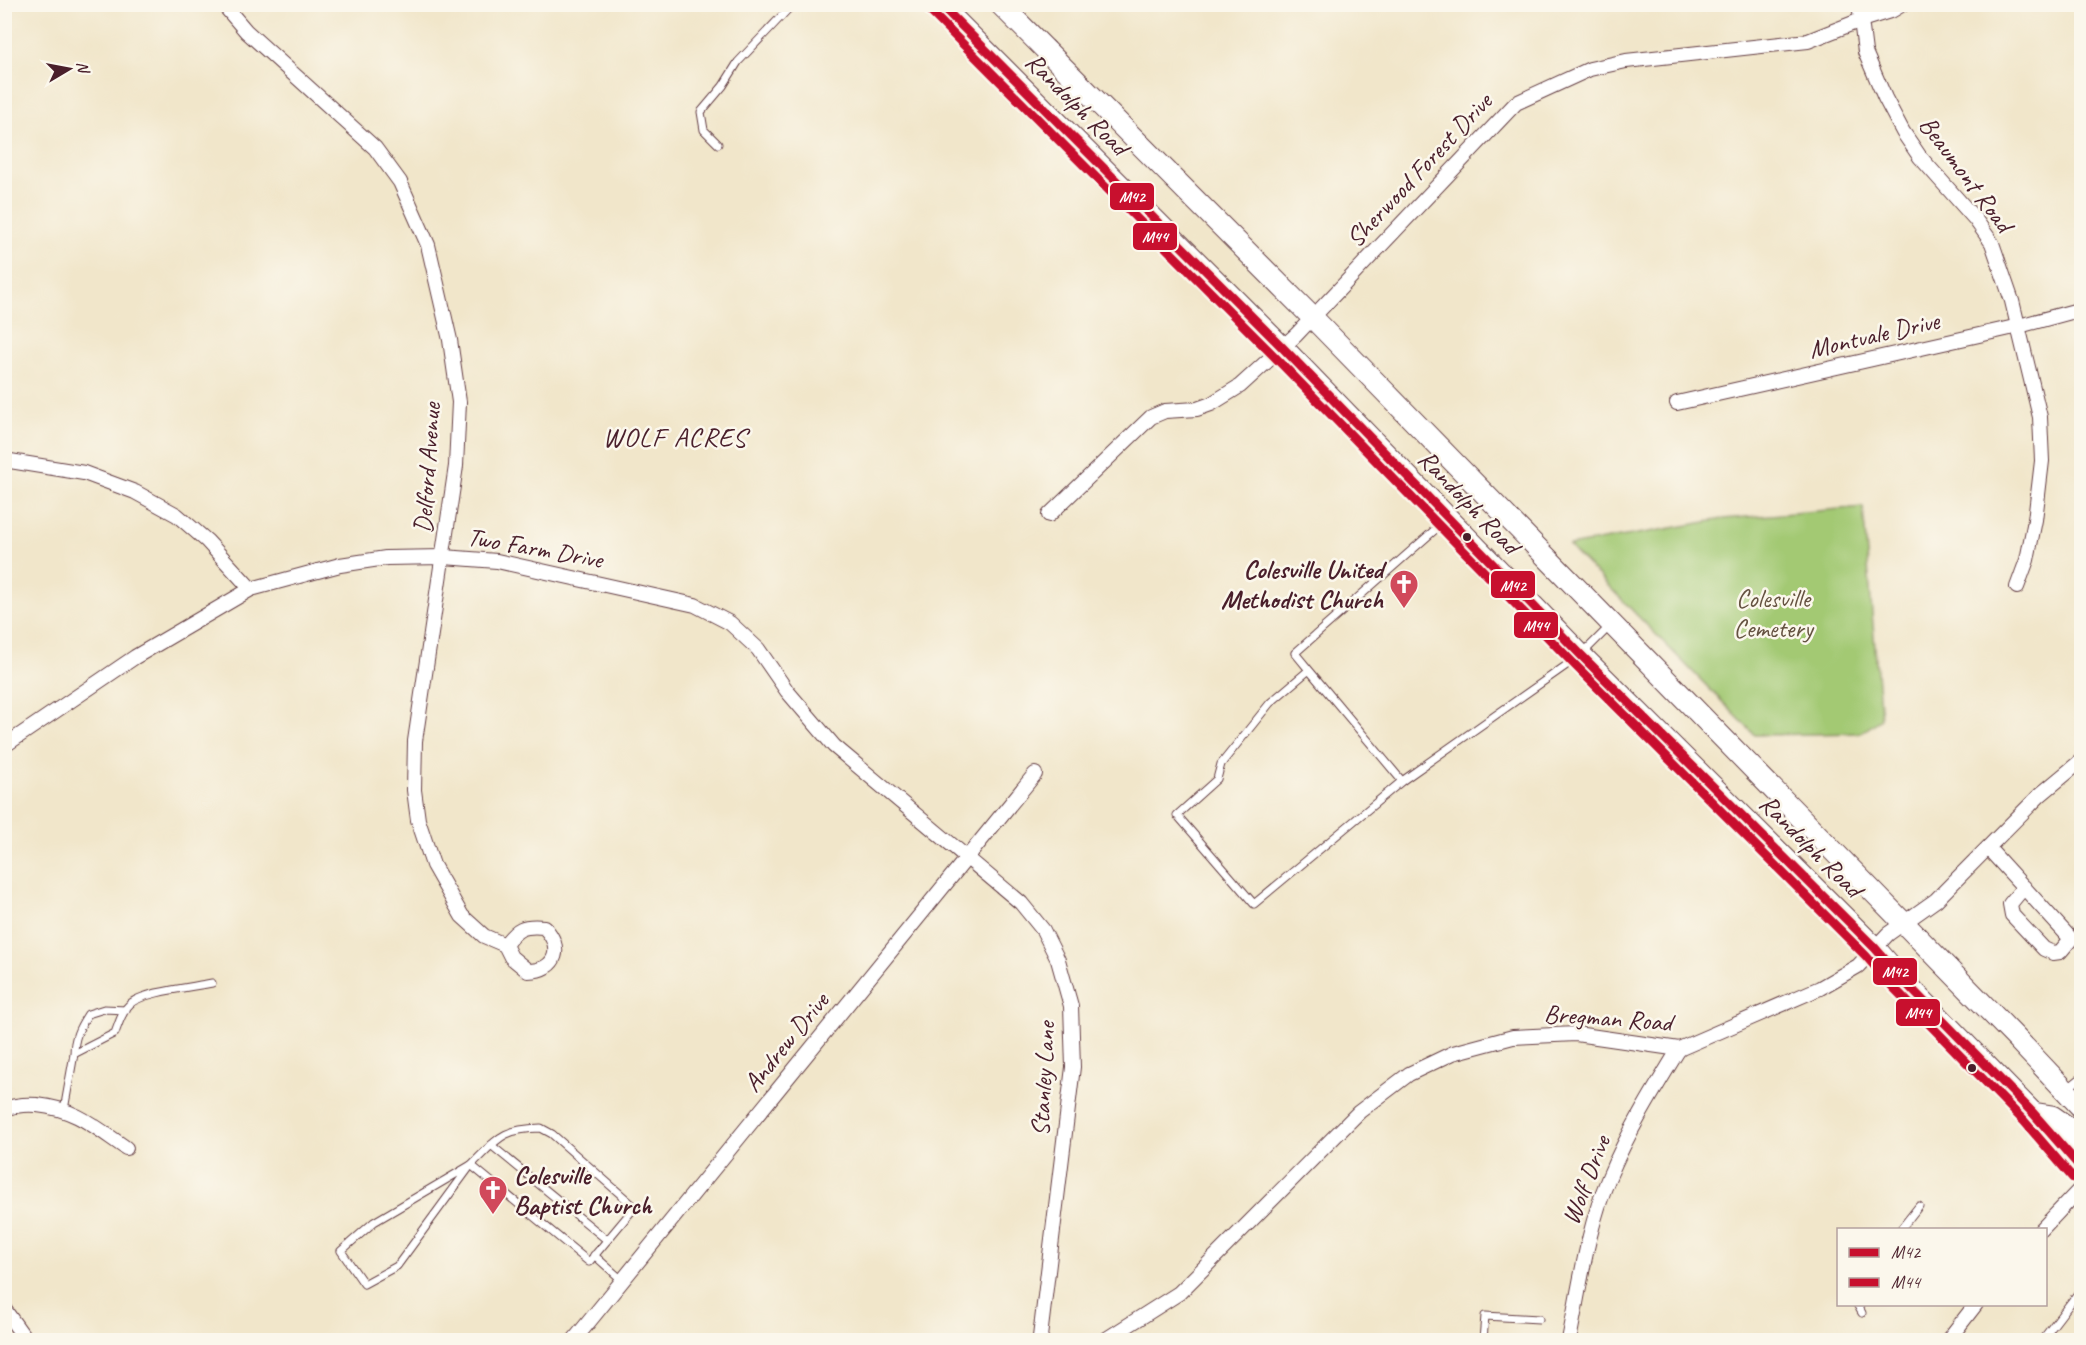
<svg xmlns="http://www.w3.org/2000/svg" width="2086" height="1345" viewBox="0 0 2086 1345" font-family="Caveat,sans-serif">
	<rect width="100%" height="100%" fill="#fbf7ec"/>
	<filter id="ink" filterUnits="userSpaceOnUse"><feTurbulence type="fractalNoise" baseFrequency=".0167" numOctaves="2"/><feDisplacementMap in="SourceGraphic" scale="12" xChannelSelector="R" yChannelSelector="G"/><feConvolveMatrix kernelMatrix="1 2 1 2 8 2 1 2 1" color-interpolation-filters="sRGB"/></filter>
	<filter id="wash" filterUnits="userSpaceOnUse"><feTurbulence type="fractalNoise" baseFrequency=".008" numOctaves="4" result="noise"/><feDisplacementMap in="SourceGraphic" scale="24" xChannelSelector="R" yChannelSelector="G"/><feGaussianBlur stdDeviation="1.35" result="paint"/><feColorMatrix in="noise" values="0 0 0 0 0 0 0 0 0 0 0 0 0 0 0 0 0 1.4 0 .05"/><feComposite in="paint" operator="in"/></filter>
	<g filter="url(#wash)">
		<rect width="100%" height="100%" fill="#f1e6ca"/>
		<path fill="#a3c973" stroke="#76744f" stroke-width="1.5" d="M 1863,507 L 1881,719 L 1861,733 L 1755,735 L 1569,546 L 1723,519 Z"/>
	</g>
	<g filter="url(#ink)">
		<g fill="none" stroke-linecap="round" stroke-linejoin="round">
			<g stroke="#633d43" stroke-width="9">
				<g id="lane">
					<path d="M 718,144 L 704,130 L 701,112 L 723,86 L 738,62 L 793,4"/>
					<path d="M 1309,670 L 1270,703 L 1221,764 L 1217,779 L 1177,815 L 1254,904 L 1402,781 L 1309,670 L 1295,653 L 1446,520"/>
					<path d="M 1402,781 L 1581,655 L 1611,625"/>
					<path d="M 74,1054 C 74,1038 79,1028 88,1014 L 104,1009 L 126,1010"/>
					<path d="M 2067,1089 L 2082,1077"/>
					<path d="M 64,1110 L 74,1054 L 115,1033 C 119,1023 122,1011 130,1004 C 142,992 193,987 212,983"/>
					<path d="M 541,1128 L 552,1134 L 635,1207 L 589,1262 L 471,1165 C 499,1138 501,1129 541,1128 Z"/>
					<path d="M 491,1145 L 607,1240"/>
					<path d="M 471,1165 L 397,1266 L 364,1284 L 341,1251 L 374,1222 Z"/>
					<path d="M 1900,1230 L 1919,1206"/>
					<path d="M 594,1255 L 623,1281"/>
					<path d="M 1857,1304 L 1862,1313"/>
					<path d="M 1483,1340 L 1485,1316 L 1539,1319"/>
					<path d="M 2042,1340 L 2082,1288"/>
				</g>
			</g>
			<g stroke="#633d43" stroke-width="16">
				<g id="street">
					<path d="M 223,4 L 246,31 L 375,148 L 400,182 L 428,245 L 450,340 L 459,402 L 456,466 L 415,741 L 414,790 L 418,820 L 433,865 L 462,916 L 484,936 L 505,945 L 511,957 L 528,971 C 558,970 563,947 544,927 C 523,925 517,928 505,945"/>
					<path d="M 1859,4 L 1865,52 L 1885,98 L 1903,132 L 1920,157 L 1975,219 L 1992,243 L 2012,301 L 2040,417 L 2042,461 L 2035,520 L 2027,560 L 2017,587"/>
					<path d="M 1677,403 L 2019,326 L 2082,309"/>
					<path d="M 4,460 L 84,473 L 135,492 L 177,515 L 207,541 L 251,589"/>
					<path d="M 1049,515 L 1151,417 L 1165,411 L 1197,409 L 1211,404 L 1240,386 L 1296,335 L 1516,103 L 1590,69 L 1626,61 L 1808,41 L 1861,20 L 1893,10 L 1903,4"/>
					<path d="M 4,746 L 135,657 L 251,589 L 340,565 L 386,558 L 444,557 L 497,561 L 695,605 L 730,623 L 758,649 L 787,691 L 834,746 L 1021,903 L 1043,930 L 1058,960 L 1071,1006 L 1073,1067 L 1040,1337 L 1042,1340"/>
					<path d="M 1988,848 L 2071,939 L 2060,952 L 2053,953 L 2044,949 L 2012,915 L 2010,904 L 2024,887"/>
					<path d="M 4,1109 C 15,1105 26,1104 37,1105 C 76,1109 95,1127 126,1148"/>
					<path d="M 2041,1230 L 2082,1187"/>
					<path d="M 4,1309 L 26,1340"/>
					<path d="M 574,1340 L 1035,774"/>
					<path d="M 1105,1340 L 1179,1293 L 1359,1112 L 1409,1074 L 1453,1053 L 1513,1037 L 1576,1034 L 1679,1049 L 1820,988 L 1858,966 L 1888,934 L 1936,900 L 2040,795 L 2082,760"/>
					<path d="M 1569,1340 C 1580,1286 1587,1229 1609,1177 C 1628,1132 1654,1090 1679,1049"/>
					<path d="M 1948,1340 L 1976,1304"/>
				</g>
			</g>
			<g stroke="#633d43" stroke-width="23">
				<g id="primary">
					<path d="M 939,4 L 1282,347 L 1581,655 L 1875,948 L 1901,978 L 2033,1113 L 2082,1170"/>
					<path d="M 1000,4 L 1312,317 L 2014,1036 L 2082,1108"/>
					<path d="M 2033,1113 L 2052,1116 L 2072,1130 L 2082,1142"/>
				</g>
			</g>
			<use href="#lane" stroke="#fff" stroke-width="7"/>
			<use href="#street" stroke="#fff" stroke-width="14"/>
			<use href="#primary" stroke="#fff" stroke-width="21"/>
			<g stroke="#fbf7ec" stroke-width="14">
				<path id="bus-1" d="M 940,4 L 1282,347 L 1581,655 L 1875,948 L 1901,978 L 2033,1113 L 2082,1169"/>
			</g>
			<g stroke="#fbf7ec" stroke-width="14">
				<path id="bus-2" d="M 931,12 L 1273,355 L 1573,663 L 1866,956 L 1892,986 L 2024,1121 L 2073,1178"/>
			</g>
			<use href="#bus-1" stroke="#c8102e" stroke-width="9"/>
			<use href="#bus-2" stroke="#c8102e" stroke-width="9"/>
		</g>
	</g>
	<defs>
		<g id="church-pin" transform="scale(1.5)"><path d="M0 17L-7.5 6A9.5 9.5 0 1 1 7.5 6Z" fill="#d1495b" stroke="#fbf7ec"/><path d="M-1.2-6h2.4v3.5h3.3v2.4h-3.3V6h-2.4V-.1h-3.3v-2.4h3.3Z" fill="#fff"/></g>
	</defs>
	<g fill-rule="evenodd">
		<use href="#church-pin" x="1404" y="584"/>
		<use href="#church-pin" x="493" y="1190"/>
	</g>
	<g fill="#4a1f2b" stroke="#fbf7ec" stroke-width="2">
		<circle cx="1467" cy="537" r="5"/>
		<circle cx="1972" cy="1068" r="5"/>
	</g>
	<g text-anchor="middle" dominant-baseline="central" stroke-width="5" stroke-linejoin="round" paint-order="stroke">
		<g font-size="26" fill="#4a1f2b" stroke="#fbf7ec">
			<text transform="translate(1077 104) rotate(45)">Randolph Road</text>
			<text transform="translate(1419 170) rotate(-47)">Sherwood Forest Drive</text>
			<text transform="translate(1966 174) rotate(53)">Beaumont Road</text>
			<text transform="translate(1874 335) rotate(-13)">Montvale Drive</text>
			<text transform="translate(427 468) rotate(-86)">Delford Avenue</text>
			<text transform="translate(1469 502) rotate(46)">Randolph Road</text>
			<text transform="translate(535 548) rotate(10)">Two Farm Drive</text>
			<text transform="translate(1811 846) rotate(45)">Randolph Road</text>
			<text transform="translate(1608 1018) rotate(4)">Bregman Road</text>
			<text transform="translate(786 1042) rotate(-51)">Andrew Drive</text>
			<text transform="translate(1043 1079) rotate(-87)">Stanley Lane</text>
			<text transform="translate(1586 1180) rotate(-69)">Wolf Drive</text>
		</g>
		<g font-size="26" font-weight="bold" fill="#4a1f2b" stroke="#fbf7ec" text-anchor="end">
			<text x="1383" y="569">Colesville United<tspan x="1383" dy="30">Methodist Church</tspan></text>
			<text x="514" y="1175" text-anchor="start">Colesville<tspan x="514" dy="30">Baptist Church</tspan></text>
		</g>
		<g font-size="26" fill="#655241" stroke="#fbf7ec">
			<text x="1773" y="598">Colesville<tspan x="1773" dy="30">Cemetery</tspan></text>
		</g>
		<g font-size="27" letter-spacing="1.5" fill="#4a1f2b" stroke="#fbf7ec">
			<text x="675" y="437">WOLF ACRES</text>
		</g>
	</g>
	<g stroke="#fbf7ec" stroke-width="2">
		<rect x="1109" y="182" width="46" height="29" rx="6" fill="#c8102e"/>
		<rect x="1132" y="222" width="46" height="29" rx="6" fill="#c8102e"/>
		<rect x="1490" y="570" width="46" height="29" rx="6" fill="#c8102e"/>
		<rect x="1513" y="611" width="46" height="28" rx="6" fill="#c8102e"/>
		<rect x="1872" y="957" width="46" height="29" rx="6" fill="#c8102e"/>
		<rect x="1895" y="998" width="46" height="29" rx="6" fill="#c8102e"/>
	</g>
	<g font-size="16" text-anchor="middle" font-weight="bold" fill="#fff">
		<text x="1132" y="202">M42</text>
		<text x="1155" y="242">M44</text>
		<text x="1513" y="591">M42</text>
		<text x="1536" y="631">M44</text>
		<text x="1895" y="977">M42</text>
		<text x="1918" y="1018">M44</text>
	</g>
	<rect width="2086" height="1345" fill="none" stroke="#fbf7ec" stroke-width="24"/>
	<rect x="1837" y="1228" width="210" height="78" fill="#fbf7ec" stroke="#b4a19f" stroke-width="1.5"/>
	<rect x="1849" y="1248" width="30" height="9" fill="#c8102e" stroke="#b4a19f" stroke-width="1.5"/>
	<text x="1891" y="1258" font-size="18" fill="#4a1f2b">M42</text>
	<rect x="1849" y="1278" width="30" height="9" fill="#c8102e" stroke="#b4a19f" stroke-width="1.5"/>
	<text x="1891" y="1288" font-size="18" fill="#4a1f2b">M44</text>
	<g transform="translate(69 69) rotate(80)" stroke="#fbf7ec" stroke-width="4.5" paint-order="stroke">
	<path d="M0-4.5L10 22L0 15L-10 22Z" fill="#4a1f2b"/>
	<text y="-9" font-size="16" font-weight="bold" text-anchor="middle" fill="#4a1f2b">N</text>
	</g>
</svg>
